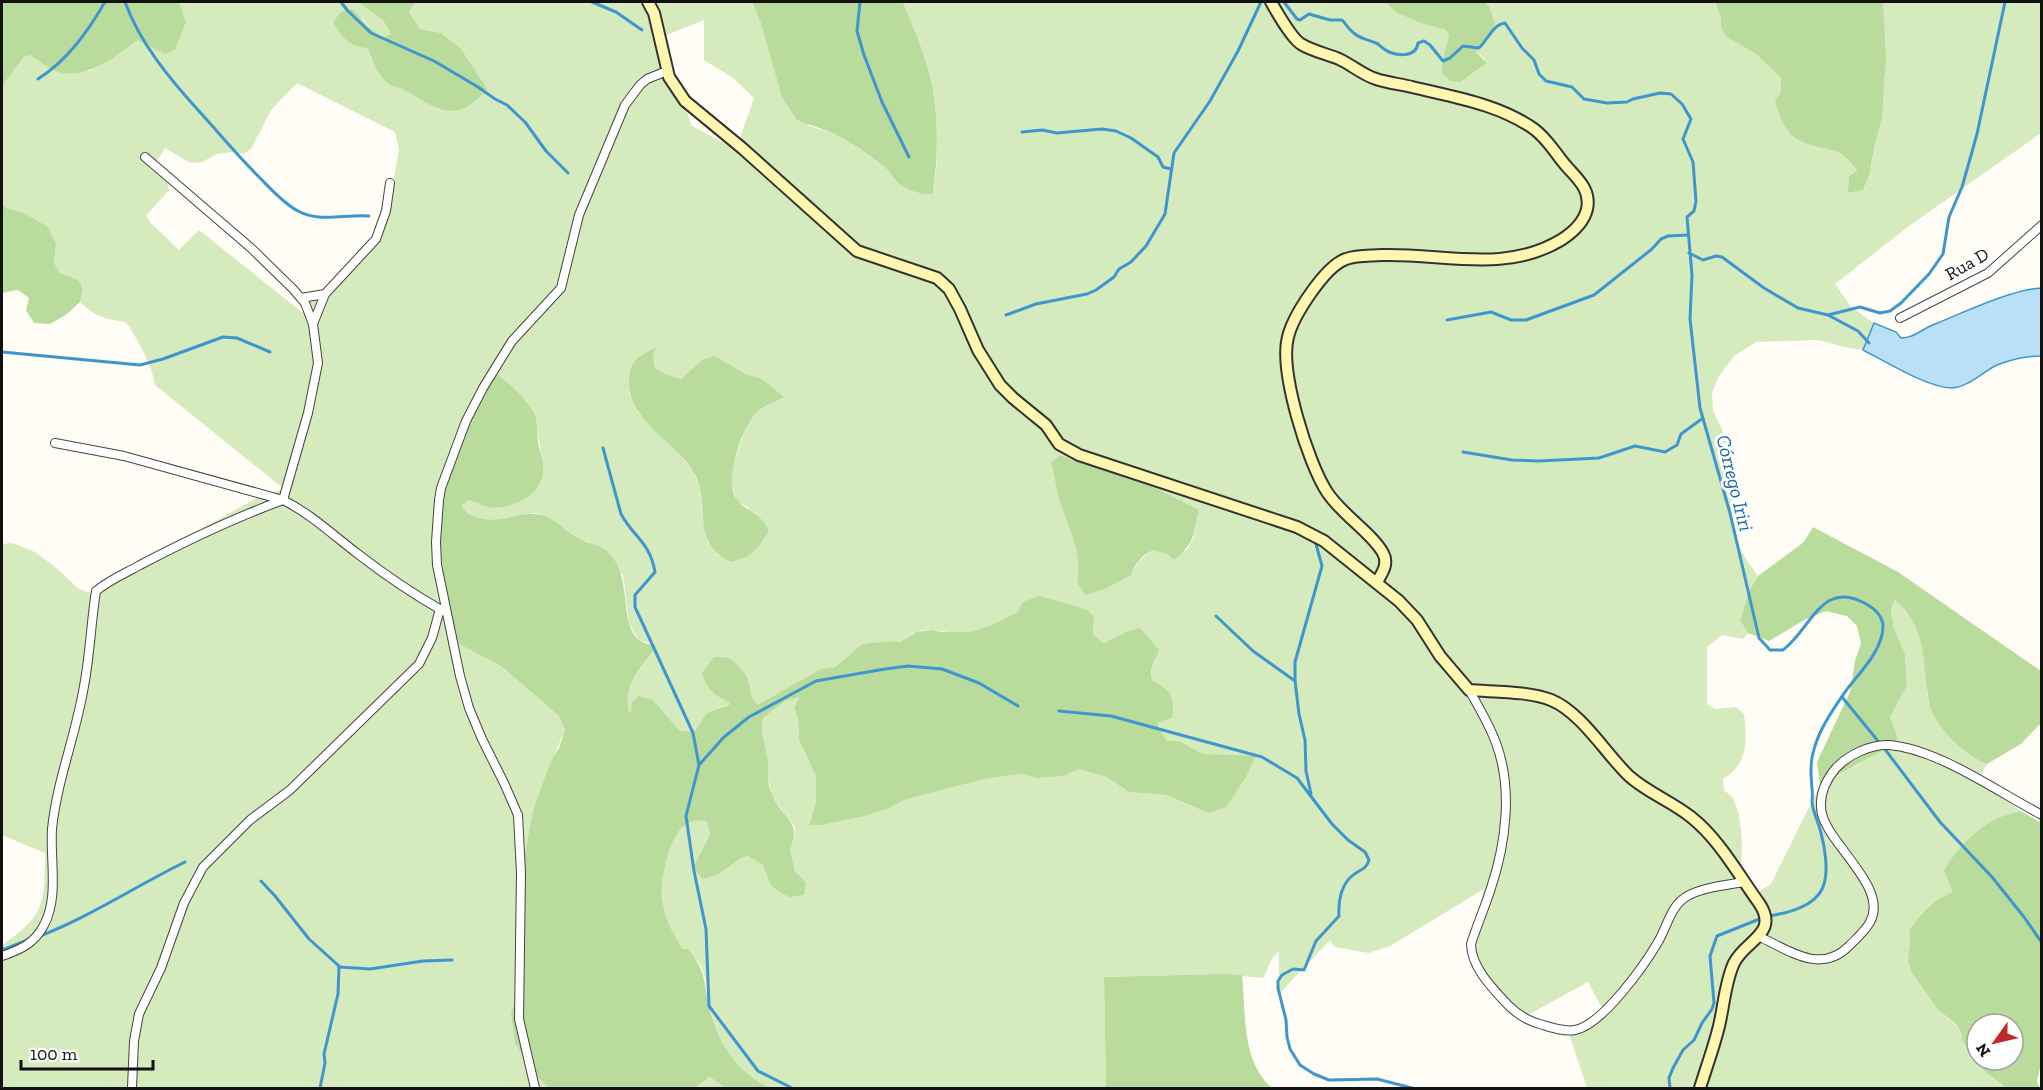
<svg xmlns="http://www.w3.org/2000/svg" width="2043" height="1090" viewBox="0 0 2043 1090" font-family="'Zilla Slab',serif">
	<rect width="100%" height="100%" fill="#fffdf5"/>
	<g fill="#d5ebbd" fill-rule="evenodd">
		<path d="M 179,2 L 357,2 L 383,20 L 391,34 L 385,37 L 375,34 L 361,16 L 371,59 L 390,84 L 403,88 L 440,110 L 441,33 L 420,29 L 409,10 L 415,2 L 752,2 L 809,126 L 835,134 L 859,148 L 885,167 L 898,183 L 923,194 L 933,194 C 939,164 938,110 931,80 C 925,53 913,27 903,2 L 1385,2 L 1397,13 L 1420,23 L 1446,30 L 1449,36 L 1442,61 L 1461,82 L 1481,68 L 1485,59 L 1476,52 L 1486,40 L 1489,6 L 1484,2 L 1715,2 L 1721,18 L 1721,27 L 1726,35 L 1756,54 L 1782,78 L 1781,93 L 1799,141 L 1830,149 L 1850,159 L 1857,171 L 1849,176 L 1849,193 L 1864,189 L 1872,162 L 1885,79 L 1883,2 L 2041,2 L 2041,133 L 1909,226 L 1835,284 L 1851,307 L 1874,323 L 1863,350 L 1844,347 L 1819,340 L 1756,342 L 1734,356 L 1719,376 L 1712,392 L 1713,411 L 1721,427 L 1741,485 C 1738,492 1733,500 1732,507 C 1728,533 1744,557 1758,576 L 1749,591 L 1740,619 L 1748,633 L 1743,639 L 1722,635 L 1707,647 L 1707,704 L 1715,709 L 1736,707 L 1744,714 C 1747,742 1749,762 1723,779 L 1724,790 L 1733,798 L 1739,815 L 1742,841 L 1741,874 L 1754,895 L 1771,884 L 1820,785 L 1856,766 L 1898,738 L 1890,717 L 1907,686 L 1905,654 L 1894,629 L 1891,609 L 1895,600 C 1924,627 1922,648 1927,684 C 1928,691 1927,700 1930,706 C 1937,728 1966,755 1987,764 L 1979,781 L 2021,811 L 1999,818 L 1945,871 L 1954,892 C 1929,900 1923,911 1909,932 L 1910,942 L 1908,960 L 1911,971 L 1937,1009 L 1955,1024 L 1961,1032 L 1962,1040 L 1977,1065 L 2006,1088 L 1587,1088 L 1569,1034 L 1604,1012 L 1588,982 L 1522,1018 L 1473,965 L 1471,940 L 1484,889 L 1390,946 L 1369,953 L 1335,947 L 1330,940 L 1279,994 L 1279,951 L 1273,957 L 1263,978 L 1219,974 L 1104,977 L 1106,1088 L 771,1088 C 738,1074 717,1042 710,1007 C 707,993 708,976 699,963 C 695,957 686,954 681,948 C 676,941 669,928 667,919 C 664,910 662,897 662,887 C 662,864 674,811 707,822 L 710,834 L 700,853 L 719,874 L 741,858 L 748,856 L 763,865 L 766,871 L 798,874 L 795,871 L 790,849 L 794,841 L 795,827 L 771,795 L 762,726 L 763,718 L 785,701 L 799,696 L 794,708 L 798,718 L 799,740 L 816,776 L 816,802 L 809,825 L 823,825 L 865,816 L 887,809 L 907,799 L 985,779 L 1022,774 L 1037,778 L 1064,776 L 1079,769 L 1106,777 L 1129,792 L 1166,795 L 1194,807 L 1226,807 L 1234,794 L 1218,755 L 1203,754 L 1179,741 L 1167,741 L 1160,730 L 1151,670 L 1156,660 L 1128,631 L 1104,643 L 1093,635 L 1094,616 L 1086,609 L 1040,596 C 1020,611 996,629 971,632 C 955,635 929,627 916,632 C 910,634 905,639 900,642 L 889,641 L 862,644 L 835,667 L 821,669 L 758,706 C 749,698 752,689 748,679 C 745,671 735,664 728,658 L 722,699 L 730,702 L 730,704 L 716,709 L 693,732 L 679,730 L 653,700 L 633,708 L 631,712 L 627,711 C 626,680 641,670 657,646 L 639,640 L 634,633 L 629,623 L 623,575 L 590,542 L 582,541 L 551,519 L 536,513 L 515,516 L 496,522 L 472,516 L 465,511 L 462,506 L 468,500 L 475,501 L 491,508 L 516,504 L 543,465 L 534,413 L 513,390 L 433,527 L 433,562 L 459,644 L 501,666 L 559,716 L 565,730 L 544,779 L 533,810 L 524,858 L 522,952 L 524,976 L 520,988 L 537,1077 L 549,1088 L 2,1088 L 2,945 C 45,916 45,902 45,853 L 2,835 L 2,544 L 12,543 L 35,552 L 54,566 L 79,589 L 94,594 L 154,555 L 257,498 L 284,489 L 155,385 C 152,365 138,340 126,322 C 104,319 96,317 80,302 L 83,290 L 60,273 L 54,263 L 56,244 L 19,211 L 6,208 L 2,203 L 2,86 L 24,57 L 30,55 L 43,64 L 90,71 L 138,40 L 175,49 L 186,22 ZM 704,20 L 704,60 L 733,78 L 754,98 L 736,149 L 692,126 L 681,98 L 663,69 L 664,36 ZM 297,83 L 395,132 L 399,149 L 387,219 L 366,248 L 311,301 L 303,313 L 199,230 L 179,250 L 151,223 L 146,216 L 169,190 L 165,175 L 156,162 L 165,148 L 190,163 L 202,162 L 217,154 L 231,152 L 243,154 L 251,149 L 271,110 ZM 656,349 L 653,357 L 655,368 L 665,374 L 681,379 L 702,360 L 730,366 L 746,374 L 762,379 L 783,397 L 757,411 L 747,425 L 733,464 L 731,481 L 737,501 L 749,508 L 719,556 L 708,543 L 703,524 L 700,487 L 693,471 L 675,449 L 638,413 L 629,392 ZM 1061,455 L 1198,512 L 1193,539 L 1187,550 L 1167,554 L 1153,550 C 1142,557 1136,564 1131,575 L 1077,583 C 1083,553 1069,526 1059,499 C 1055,487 1056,474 1051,462 Z"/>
		<path d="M 710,1077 L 725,1088 L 696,1088 Z"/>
	</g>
	<g fill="#b9dc9c" fill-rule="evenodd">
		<path d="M 2,2 L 179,2 L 186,22 L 175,50 L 165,54 L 138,40 C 115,56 88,80 58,72 C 48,69 38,60 30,55 L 24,57 L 2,86 Z"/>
		<path d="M 357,2 L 415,2 L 409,11 L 420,29 L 441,33 L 461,49 L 487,89 C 459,123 439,112 407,91 C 401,87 394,87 389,84 C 379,76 371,60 368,48 C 350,47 342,38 333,22 L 341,12 L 352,9 C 364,19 369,32 385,37 L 391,34 L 383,20 Z"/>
		<path d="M 752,2 L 903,2 C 913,27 925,53 931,80 C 939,116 938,158 933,194 L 923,194 L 910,190 L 898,183 L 885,167 L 859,148 L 835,134 L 797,120 L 782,97 L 761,23 Z"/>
		<path d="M 1385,2 L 1484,2 L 1489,6 L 1495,23 L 1486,40 L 1476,52 L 1487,63 L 1461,82 L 1450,81 L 1442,72 L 1442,61 L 1449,36 L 1446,30 L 1420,23 L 1397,13 Z"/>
		<path d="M 1715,2 L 1883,2 L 1886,59 L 1882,118 L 1876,139 L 1869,176 L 1863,190 L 1848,193 L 1849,176 L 1857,171 C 1842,144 1823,152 1800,141 C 1786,134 1779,115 1775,101 L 1781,93 L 1781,78 L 1756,54 L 1726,36 L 1721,27 L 1721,18 Z"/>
		<path d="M 2,203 L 6,208 L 19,211 L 47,226 L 56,244 L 54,263 L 60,273 L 79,281 L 83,290 L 80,302 L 67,314 L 50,324 L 34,323 L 26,310 L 29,298 L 18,290 L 2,293 Z"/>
		<path d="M 656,348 L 653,357 L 655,368 L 665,374 L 681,379 L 702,360 L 714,356 L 746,374 L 762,379 L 784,397 C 775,402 762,406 755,414 C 742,429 721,485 739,502 C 750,513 762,515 769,530 C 758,549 754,556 731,562 C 687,541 713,503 693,471 C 673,439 627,421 629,380 C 630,359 639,356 656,348 Z"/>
		<path d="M 498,375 C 511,385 524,397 533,411 C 538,420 537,433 538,443 C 539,450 543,458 543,465 C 546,493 517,507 494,508 C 485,508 477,501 468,500 L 462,506 C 466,514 472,516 480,518 C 503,524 513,513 534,514 C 553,514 566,533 582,540 C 587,543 594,543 599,546 C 637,566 616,621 639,640 C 644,644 651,644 657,646 C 641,669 625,680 628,711 L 631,712 L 632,702 L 639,696 L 653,700 L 679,730 L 693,732 C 700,726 701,720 706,715 C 713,708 723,709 730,704 L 729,702 C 714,695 707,690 702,673 L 714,657 C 718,657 725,657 728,658 C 735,661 746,673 748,679 C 752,690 749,698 758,705 L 821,669 L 835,667 L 862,644 L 889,641 L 900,642 L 916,632 L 933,630 L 941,632 L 970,632 L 990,626 L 1018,612 L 1022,603 L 1030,599 L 1040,596 L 1086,609 L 1094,616 L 1093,635 L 1104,643 L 1128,631 L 1140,628 L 1159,650 L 1151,670 L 1152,680 C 1171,692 1175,694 1172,718 L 1158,722 L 1160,730 L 1167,741 L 1179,741 L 1203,754 L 1256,756 L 1246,777 L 1226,807 L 1209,813 L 1166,795 L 1129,792 L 1106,777 L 1079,769 L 1064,776 L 1037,778 L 1022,774 L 985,779 L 907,799 L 887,809 L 865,816 L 823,825 L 809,825 L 816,802 L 816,776 L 799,740 L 798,718 L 794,708 L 799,697 L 785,701 L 763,718 C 760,734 767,748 768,764 C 769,774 767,783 771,792 C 779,816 804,821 790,849 L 795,871 L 806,883 L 804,895 L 789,897 L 777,890 L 771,885 L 763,865 L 748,856 L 741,858 L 719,874 L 703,879 L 693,868 L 710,834 L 707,822 C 674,811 664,863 662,886 C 661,896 664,909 667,919 C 670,929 677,939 682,949 L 688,949 C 708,974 703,982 710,1010 C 719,1044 738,1074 771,1088 L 725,1088 L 710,1077 L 695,1088 L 549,1088 L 537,1077 L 515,1043 L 511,1013 L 524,976 L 522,952 L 524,858 L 533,810 L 544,779 L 552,759 L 559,748 L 565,730 L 559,716 L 501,666 L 459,644 L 450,628 L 433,562 L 433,527 L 448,471 L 487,379 Z"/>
		<path d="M 1061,455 L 1074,461 L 1124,472 L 1199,510 C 1192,535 1197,541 1174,560 L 1167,554 L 1153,550 L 1143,556 L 1135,566 L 1131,575 L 1105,589 L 1085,595 L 1077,582 C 1083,553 1068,526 1059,499 C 1055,487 1055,474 1051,462 Z"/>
		<path d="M 1813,527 L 1898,572 L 2041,671 L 2041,723 L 2021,744 L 1987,764 C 1965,755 1938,730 1930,707 C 1928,701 1928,694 1927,688 C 1922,652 1925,627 1895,600 L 1891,609 L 1894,629 L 1905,654 L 1907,686 L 1890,717 L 1898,738 L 1885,749 L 1820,785 L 1817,762 L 1850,692 L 1855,661 L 1861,643 L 1857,626 L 1847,616 L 1826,611 L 1806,619 L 1769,641 L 1748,633 L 1740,620 L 1749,591 L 1758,576 L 1804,542 Z"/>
		<path d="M 2021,811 L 2041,823 L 2042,1059 L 2037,1082 L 2040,1088 L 2006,1088 L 1977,1065 L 1962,1040 L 1961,1032 L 1956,1024 L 1937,1009 L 1911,971 L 1908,960 L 1910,942 L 1909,931 C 1924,911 1929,901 1953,892 L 1944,871 C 1956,849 1976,829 1998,818 C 2005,815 2014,813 2021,811 ZM 1977,1024 L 2013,1024 L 2013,1060 L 1977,1060 Z"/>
		<path d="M 1219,974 L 1242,975 C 1246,1013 1241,1061 1272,1088 L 1106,1088 L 1104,977 Z"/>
	</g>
	<path fill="#b9e0f7" stroke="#3f96cf" stroke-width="1.5" d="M 2041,288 L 2041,356 C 2027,356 2010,360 1997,365 C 1982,372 1969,387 1952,388 C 1928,388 1885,361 1863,350 L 1874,323 L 1896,332 L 1901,338 C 1914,338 1922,329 1935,324 C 1965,312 2010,290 2041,288 Z"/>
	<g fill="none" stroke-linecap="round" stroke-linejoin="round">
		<g stroke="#3f96cf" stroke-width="3">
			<path d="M 125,2 C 140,43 169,78 198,110 C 219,133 238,156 260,178 C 271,189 284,204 298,211 C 320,223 345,214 369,216"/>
			<path d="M 341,2 L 347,10 L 371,33 L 434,61 L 478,87 L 495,99 L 507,105 L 525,122 L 546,151 L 568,173"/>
			<path d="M 592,2 L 616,12 L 642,30"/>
			<path d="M 860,2 L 857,31 L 864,55 L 882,102 L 909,157"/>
			<path d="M 1284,2 L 1297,19 L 1300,20 L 1309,14 L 1330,20 L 1342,20 C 1346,24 1349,30 1355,34 C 1361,39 1369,40 1376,43 C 1379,44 1381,47 1384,49 C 1394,56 1416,59 1418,43 L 1424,41 L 1430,45 L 1443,61 L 1450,58 L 1463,46 L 1479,48 C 1488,40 1492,25 1505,23 L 1522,48 L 1534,60 L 1539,74 L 1546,81 L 1572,87 L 1584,99 L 1607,103 L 1627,102 L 1633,99 L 1660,93 L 1671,94 L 1682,104 L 1691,119 L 1683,139 L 1693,162 L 1696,201 L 1694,211 L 1687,217 L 1692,275 L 1690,319 L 1700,408 L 1730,513 L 1759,638 L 1770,650 L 1783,650 C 1812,628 1822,577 1868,605 C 1875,609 1883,617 1883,626 C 1883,651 1858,674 1845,692 C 1832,711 1818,731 1813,753 C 1810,765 1811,776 1812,789 C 1813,793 1812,798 1812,802 C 1813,813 1819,823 1821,833 C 1825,848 1829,872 1823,887 C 1815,907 1787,913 1769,916"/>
			<path d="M 38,79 C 68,60 88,31 105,2"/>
			<path d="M 1022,132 L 1042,130 L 1057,133 L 1102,129 L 1116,131 L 1131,138 L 1158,157 L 1163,167 L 1171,169"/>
			<path d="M 1689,253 L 1703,260 L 1716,256 L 1722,257 L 1764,288 L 1798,308 L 1828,315 L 1858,331 L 1869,343"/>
			<path d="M 1006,315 L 1036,304 L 1087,294 L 1096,290 L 1114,277 L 1119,269 L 1131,262 L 1146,246 L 1165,214 L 1174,153 L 1210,101 L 1238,51 L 1261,2"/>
			<path d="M 1828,315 L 1860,307 L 1880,313 L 1890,311 L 1901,303 L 1929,274 L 1943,254 L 1949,217 L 1962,187 L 1977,134 L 2005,2"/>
			<path d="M 1447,320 L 1491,312 L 1511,320 L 1526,320 L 1594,295 L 1652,249 L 1661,239 L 1668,236 L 1688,235"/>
			<path d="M 2,352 L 140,365 L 163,359 L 223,337 L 237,338 L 270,352"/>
			<path d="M 603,448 L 621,514 C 634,538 650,542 655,572 L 635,595 L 635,607 L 693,733 L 699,765 L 686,816 L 694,871 L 706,929 L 709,1006 L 758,1071 L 792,1088"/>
			<path d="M 1463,452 L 1512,460 L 1539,461 L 1599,458 L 1635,446 L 1665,452 L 1677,445 L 1681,434 L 1703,418"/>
			<path d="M 1216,616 L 1253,651 L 1295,681"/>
			<path d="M 1842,697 L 1887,752 L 1940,822 L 1992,877 L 2024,917 L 2042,943"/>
			<path d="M 1059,711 L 1111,716 L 1262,757 L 1297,778 L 1332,824 L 1348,840 L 1365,852 L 1369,860 C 1367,868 1362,869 1356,873 C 1341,882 1338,901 1339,916 L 1316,941 L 1304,970 L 1293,969 L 1282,975 L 1278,981 L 1278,988 L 1286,1020 L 1287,1037 L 1290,1049 L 1300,1065 L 1314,1074 L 1329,1080 L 1377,1079 L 1412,1088"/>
			<path d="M 699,765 L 724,737 L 749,717 L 803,688 L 816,681 L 885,669 L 908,666 L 942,669 L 979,683 L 1018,706"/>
			<path d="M 1311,794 L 1306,771 L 1305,740 L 1299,714 L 1295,681 L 1295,662 L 1322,566 L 1316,544"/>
			<path d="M 261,881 L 275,896 L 309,939 L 339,966 L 338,994 L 324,1054 L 325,1063 L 320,1088"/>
			<path d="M 40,936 C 91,916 136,886 185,862"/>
			<path d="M 2,950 L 28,940"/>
			<path d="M 339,967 L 370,969 L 423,961 L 452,960"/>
			<path d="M 1670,1088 L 1669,1078 L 1673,1068 L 1683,1050 L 1694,1040 L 1702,1023 L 1712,1009 L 1714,1003 L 1710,956 L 1717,936 L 1762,918"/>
		</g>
		<g stroke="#444" stroke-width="10">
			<g id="street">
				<path d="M 301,298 L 325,294"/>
				<path d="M 1900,318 L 1988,273 L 2042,225"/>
				<path d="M 313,324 L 325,294 L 376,239 L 386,211 L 390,183"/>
				<path d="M 55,443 L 124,456 L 283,500 C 311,514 333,535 358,554 C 385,575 413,594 443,611"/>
				<path d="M 1469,690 C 1479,707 1489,724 1496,743 C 1513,788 1506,843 1491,888 C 1485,907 1477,925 1471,944 C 1471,967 1493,989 1508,1005 C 1518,1015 1530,1022 1543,1025 C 1553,1028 1565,1032 1575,1030 C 1602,1025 1644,966 1658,942 C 1666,929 1670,909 1683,899 C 1696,888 1727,885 1744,882"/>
				<path d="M 1758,936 C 1789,950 1820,975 1849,946 C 1856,939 1866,930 1870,922 C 1889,888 1830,846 1822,814 C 1818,796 1825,781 1836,768 C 1848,755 1871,744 1889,745 C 1938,749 1998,792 2042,815"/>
				<path d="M 2,956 C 20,950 35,943 44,925 C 59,897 50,860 52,829 C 57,780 76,735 84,686 C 90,655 91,622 96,591 C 109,580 126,573 140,565 C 186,541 234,518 283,500 L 308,413 L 318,363 L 313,324 L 305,303 L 293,289 L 251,248 L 145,157"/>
				<path d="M 132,1088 L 134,1041 L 139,1014 L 161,968 L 184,903 L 203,867 L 250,820 L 290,790 L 419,664 L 432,638 L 440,609"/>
				<path d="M 535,1088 L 519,1019 L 521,873 L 518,815 L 504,783 L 482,739 L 469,708 L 460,676 L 437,565 L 436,542 L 439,500 L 441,488 L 466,421 L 483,388 L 512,341 L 561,288 L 579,215 L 625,105 L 640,85 L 647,79 L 667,71"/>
			</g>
		</g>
		<g stroke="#333" stroke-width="14">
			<g id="secondary">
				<path d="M 648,2 L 654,13 L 669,77 L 685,101 L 742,148 L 857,251 L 937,278 L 949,289 L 960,309 L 978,350 L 1000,385 L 1013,398 L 1046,425 L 1059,444 L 1079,455 L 1297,527 L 1324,541 L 1399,601 L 1417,620 L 1440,656 L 1469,690 C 1493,692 1529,691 1551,700 C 1581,712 1606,754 1629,776 C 1648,793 1671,801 1691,817 C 1719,839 1738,874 1759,903 C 1780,934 1745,940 1734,963 C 1725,982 1724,1006 1719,1026 C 1714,1047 1706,1068 1700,1088"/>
				<path d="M 1271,2 C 1277,12 1291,38 1301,44 C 1312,51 1327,54 1339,59 C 1352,65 1363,75 1376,79 C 1388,83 1400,84 1412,87 C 1453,97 1499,104 1534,129 C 1549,140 1556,155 1568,168 C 1579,180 1591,191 1587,209 C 1584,222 1572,233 1561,240 C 1505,274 1442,253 1382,255 C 1370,256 1357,255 1346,259 C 1325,266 1293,316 1288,337 C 1279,371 1308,463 1327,492 C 1341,514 1372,533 1383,553 C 1389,564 1382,573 1377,582"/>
			</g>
		</g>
		<use href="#street" stroke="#fff" stroke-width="8"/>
		<use href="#secondary" stroke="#fff6b0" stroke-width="10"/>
	</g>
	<g text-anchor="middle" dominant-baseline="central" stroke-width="6" stroke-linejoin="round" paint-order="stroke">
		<g font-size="18" fill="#111" stroke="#fff">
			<text transform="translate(1967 264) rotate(-30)">Rua D</text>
		</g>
		<g font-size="20" font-style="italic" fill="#1768a6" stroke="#fff">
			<text transform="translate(1735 483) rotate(76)">Córrego Iriri</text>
		</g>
	</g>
	<rect width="2043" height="1090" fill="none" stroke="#111111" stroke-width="6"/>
	<g transform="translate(1995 1042) rotate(236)"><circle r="28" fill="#ffffff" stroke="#a0a0a0" stroke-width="1.5"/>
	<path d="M0-4.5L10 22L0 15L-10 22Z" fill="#c4262e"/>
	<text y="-9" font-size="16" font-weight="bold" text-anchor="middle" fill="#111111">N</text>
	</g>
	<path d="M21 1060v9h132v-9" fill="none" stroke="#111111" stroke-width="3"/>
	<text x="30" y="1060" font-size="18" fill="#111111" stroke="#ffffff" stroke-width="4.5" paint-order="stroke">100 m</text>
</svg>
